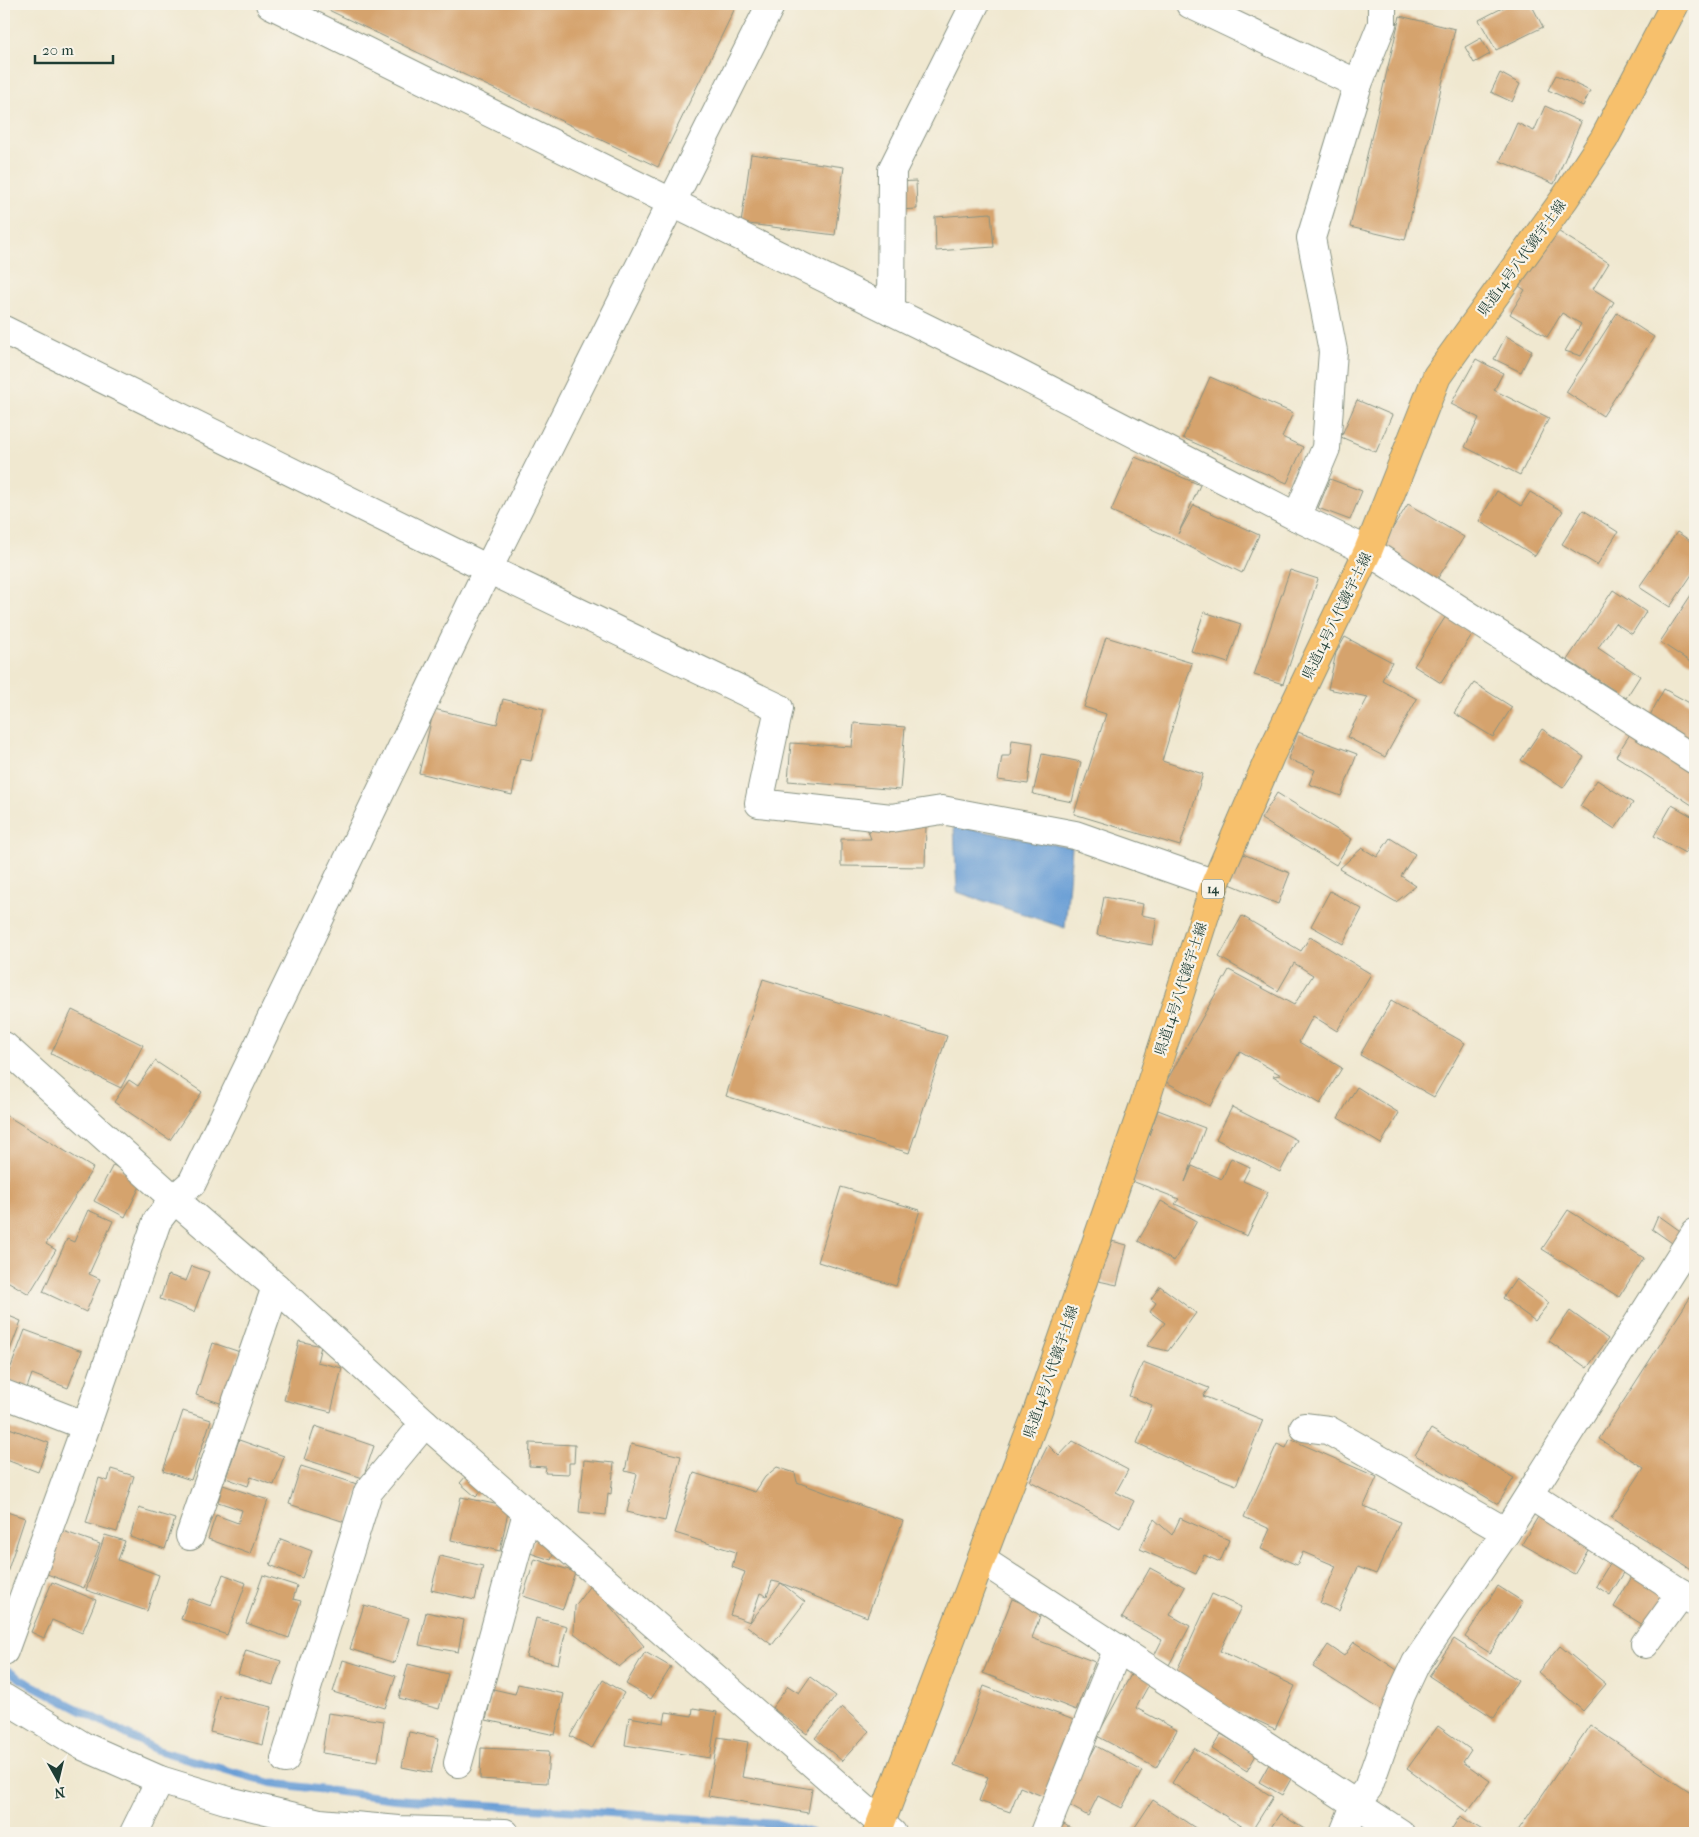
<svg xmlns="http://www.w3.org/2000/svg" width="1699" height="1837" viewBox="0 0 1699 1837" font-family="'IM FELL French Canon','Noto Serif JP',serif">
	<rect width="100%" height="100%" fill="#f7f3e8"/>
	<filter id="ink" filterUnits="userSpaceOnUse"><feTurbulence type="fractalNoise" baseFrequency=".02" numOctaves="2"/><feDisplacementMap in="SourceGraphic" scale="10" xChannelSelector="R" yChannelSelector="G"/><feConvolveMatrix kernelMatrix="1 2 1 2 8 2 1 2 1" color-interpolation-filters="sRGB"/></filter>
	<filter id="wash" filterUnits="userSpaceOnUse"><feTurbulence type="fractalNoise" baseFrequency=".0096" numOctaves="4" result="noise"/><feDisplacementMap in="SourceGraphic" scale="20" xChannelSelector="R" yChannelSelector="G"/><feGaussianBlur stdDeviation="1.12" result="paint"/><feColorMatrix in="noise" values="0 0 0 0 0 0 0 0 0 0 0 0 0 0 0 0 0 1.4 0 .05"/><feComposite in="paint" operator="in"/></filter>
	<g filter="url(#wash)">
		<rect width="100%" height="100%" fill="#f0e8d0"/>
		<path fill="#689dd5" stroke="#446d84" d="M 954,826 L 1072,847 L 1065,928 L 957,892 Z"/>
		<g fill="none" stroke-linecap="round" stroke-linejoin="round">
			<path stroke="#689dd5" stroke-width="8" d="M 4,1668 L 24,1681 L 157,1750 L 271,1783 L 395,1799 L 779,1824 L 812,1833"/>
		</g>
		<g id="blocks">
			<g fill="#d5a36d">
				<path d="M 316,4 L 737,4 L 658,167 Z"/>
				<path d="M 1510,4 L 1531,4 L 1543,27 L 1496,50 L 1479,20 Z"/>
				<path d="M 1400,16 L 1455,29 L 1405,240 L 1350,227 Z"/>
				<path d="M 1481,38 L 1490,54 L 1474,63 L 1465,47 Z"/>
				<path d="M 1500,73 L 1520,84 L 1512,102 L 1491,92 Z"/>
				<path d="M 1556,75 L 1590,91 L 1583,106 L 1548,90 Z"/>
				<path d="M 1545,106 L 1581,122 L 1554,184 L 1500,161 L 1517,123 L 1534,131 Z"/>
				<path d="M 751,154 L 844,167 L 835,235 L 741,223 Z"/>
				<path d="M 916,181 L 917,209 L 897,210 L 896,182 Z"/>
				<path d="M 991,213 L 994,247 L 936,251 L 935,217 Z"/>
				<path d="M 1548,225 L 1609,263 L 1593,289 L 1614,302 L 1581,356 L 1565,351 L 1581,324 L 1562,313 L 1547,337 L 1510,314 L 1525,290 L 1513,282 Z"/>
				<path d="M 1617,313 L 1654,337 L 1603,416 L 1566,392 Z"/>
				<path d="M 1506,336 L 1532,350 L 1521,372 L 1494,359 Z"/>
				<path d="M 1476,359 L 1503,373 L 1494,390 L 1549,418 L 1520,475 L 1465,447 L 1479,418 L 1451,404 Z"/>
				<path d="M 1210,377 L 1293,413 L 1282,437 L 1303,447 L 1287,483 L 1183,438 Z"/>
				<path d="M 1357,400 L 1392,415 L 1376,452 L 1341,437 Z"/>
				<path d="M 1135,457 L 1200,485 L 1178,534 L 1194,505 L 1259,535 L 1242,573 L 1176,540 L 1111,511 Z"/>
				<path d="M 1330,479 L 1362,491 L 1350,520 L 1318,508 Z"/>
				<path d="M 1497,491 L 1521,506 L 1530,492 L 1563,511 L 1535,556 L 1479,521 Z"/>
				<path d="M 1408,504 L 1464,537 L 1436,581 L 1381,547 Z"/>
				<path d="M 1583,510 L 1618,532 L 1597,565 L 1562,544 Z"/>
				<path d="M 1677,532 L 1695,544 L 1695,570 L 1670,607 L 1639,587 Z"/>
				<path d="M 1290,570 L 1318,579 L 1283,684 L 1254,675 Z"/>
				<path d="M 1695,589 L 1695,665 L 1660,642 Z"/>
				<path d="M 1613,590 L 1646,612 L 1632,634 L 1615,623 L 1598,648 L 1640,676 L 1626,698 L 1567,660 Z"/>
				<path d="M 1204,612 L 1241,624 L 1228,663 L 1191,651 Z"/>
				<path d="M 1446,616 L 1473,633 L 1441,683 L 1414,666 Z"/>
				<path d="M 1106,637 L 1192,663 L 1162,761 L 1203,774 L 1180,846 L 1074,814 L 1106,714 L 1084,707 Z"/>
				<path d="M 1345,637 L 1392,662 L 1382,680 L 1417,699 L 1385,757 L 1347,737 L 1368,697 L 1328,689 L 1336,653 Z"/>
				<path d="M 1474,683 L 1512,707 L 1493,737 L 1454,713 Z"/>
				<path d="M 1664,689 L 1695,706 L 1695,746 L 1648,719 Z"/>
				<path d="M 503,699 L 544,709 L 531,761 L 520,759 L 512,795 L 419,773 L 434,709 L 497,724 Z"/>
				<path d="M 854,723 L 905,727 L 900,790 L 788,781 L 791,743 L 852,747 Z"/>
				<path d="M 1542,729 L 1584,757 L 1563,788 L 1521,760 Z"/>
				<path d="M 1632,731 L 1695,772 L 1695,807 L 1616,756 Z"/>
				<path d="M 1298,732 L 1357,754 L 1341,796 L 1309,784 L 1315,770 L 1288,759 Z"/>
				<path d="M 1012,740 L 1033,743 L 1028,784 L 998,780 L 1002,756 L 1010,756 Z"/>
				<path d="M 1042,754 L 1081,762 L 1072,802 L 1033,794 Z"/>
				<path d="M 1597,780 L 1633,803 L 1615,829 L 1580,806 Z"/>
				<path d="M 1277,793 L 1352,839 L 1336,865 L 1261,819 Z"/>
				<path d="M 1672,805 L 1695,818 L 1695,834 L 1685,853 L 1654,836 Z"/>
				<path d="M 865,823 L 926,825 L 925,867 L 841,866 L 841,839 L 871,839 Z"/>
				<path d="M 1390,838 L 1415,854 L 1401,876 L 1416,886 L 1396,902 L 1339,869 L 1362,848 L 1377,857 Z"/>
				<path d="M 1243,854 L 1290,873 L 1278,904 L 1230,884 Z"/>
				<path d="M 1330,891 L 1362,909 L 1343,944 L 1311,926 Z"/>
				<path d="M 1104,897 L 1143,904 L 1141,915 L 1157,918 L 1152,945 L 1097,935 Z"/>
				<path d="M 1242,916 L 1301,951 L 1310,937 L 1371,974 L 1337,1031 L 1313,1016 L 1299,1042 L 1342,1068 L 1320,1104 L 1273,1076 L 1281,1075 L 1240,1051 L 1210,1106 L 1166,1082 L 1229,970 L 1294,1005 L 1313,975 L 1294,963 L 1278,991 L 1219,957 Z"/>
				<path d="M 763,979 L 947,1036 L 909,1153 L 726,1096 Z"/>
				<path d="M 1391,1001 L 1465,1043 L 1434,1097 L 1360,1055 Z"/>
				<path d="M 72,1010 L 143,1045 L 121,1088 L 51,1054 Z"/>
				<path d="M 155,1061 L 202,1092 L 170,1140 L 114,1102 L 129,1080 L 138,1086 Z"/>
				<path d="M 1357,1087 L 1399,1113 L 1381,1144 L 1338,1118 Z"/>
				<path d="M 1232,1107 L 1297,1140 L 1280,1172 L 1216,1139 Z"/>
				<path d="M 1158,1110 L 1205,1128 L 1185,1182 L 1192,1166 L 1222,1179 L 1231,1158 L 1250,1167 L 1243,1181 L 1268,1192 L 1247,1236 L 1175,1204 L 1179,1199 L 1132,1181 Z"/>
				<path d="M 4,1114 L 93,1168 L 46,1244 L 56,1250 L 29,1294 L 4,1279 Z"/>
				<path d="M 113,1165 L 143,1180 L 125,1217 L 94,1201 Z"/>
				<path d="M 841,1187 L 920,1210 L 896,1286 L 818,1262 Z"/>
				<path d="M 1161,1201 L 1197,1221 L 1174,1261 L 1138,1241 Z"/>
				<path d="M 88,1210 L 113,1221 L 89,1274 L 100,1279 L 86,1312 L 43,1292 L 67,1239 L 74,1242 Z"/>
				<path d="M 1568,1210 L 1644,1258 L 1619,1297 L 1542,1249 Z"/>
				<path d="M 1658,1215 L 1683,1233 L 1675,1245 L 1652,1229 Z"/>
				<path d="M 1104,1239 L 1127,1245 L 1117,1285 L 1094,1280 Z"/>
				<path d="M 192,1266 L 209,1272 L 194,1312 L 160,1299 L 168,1275 L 186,1281 Z"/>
				<path d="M 1516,1279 L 1549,1303 L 1535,1321 L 1503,1298 Z"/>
				<path d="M 1160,1286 L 1196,1313 L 1168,1351 L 1147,1346 L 1165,1323 L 1150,1312 L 1156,1303 L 1151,1299 Z"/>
				<path d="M 1695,1290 L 1695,1572 L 1611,1518 L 1644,1468 L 1599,1439 Z"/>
				<path d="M 1570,1311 L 1608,1339 L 1587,1368 L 1549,1341 Z"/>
				<path d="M 4,1314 L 21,1321 L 4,1366 Z"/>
				<path d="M 25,1330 L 82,1351 L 68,1388 L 32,1374 L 27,1388 L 6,1380 Z"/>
				<path d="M 299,1341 L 321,1346 L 317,1362 L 342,1368 L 331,1412 L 284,1400 Z"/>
				<path d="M 213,1343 L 240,1352 L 223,1404 L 196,1395 Z"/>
				<path d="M 1143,1362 L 1209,1388 L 1203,1396 L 1263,1420 L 1236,1485 L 1176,1461 L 1137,1443 L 1152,1405 L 1129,1396 Z"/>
				<path d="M 183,1411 L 211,1420 L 191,1480 L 163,1471 Z"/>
				<path d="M 4,1426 L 49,1443 L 38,1472 L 4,1459 Z"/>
				<path d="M 315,1426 L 374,1446 L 363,1478 L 304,1459 Z"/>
				<path d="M 1431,1429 L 1514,1478 L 1498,1504 L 1415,1455 Z"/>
				<path d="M 1290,1439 L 1377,1477 L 1364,1506 L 1400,1522 L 1376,1574 L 1358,1567 L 1339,1611 L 1320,1603 L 1336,1566 L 1303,1552 L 1297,1565 L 1261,1549 L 1270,1529 L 1244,1517 L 1277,1444 L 1286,1448 Z"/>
				<path d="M 239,1440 L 284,1456 L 274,1485 L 251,1477 L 248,1486 L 226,1478 Z"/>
				<path d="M 1073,1441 L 1128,1470 L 1116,1492 L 1134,1501 L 1120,1528 L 1030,1481 L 1048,1445 L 1059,1456 Z"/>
				<path d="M 530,1443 L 575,1445 L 574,1463 L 569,1463 L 569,1474 L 545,1473 L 546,1467 L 529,1466 Z"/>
				<path d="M 631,1444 L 681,1456 L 665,1521 L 627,1512 L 637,1474 L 625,1471 Z"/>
				<path d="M 584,1460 L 614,1463 L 611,1494 L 608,1493 L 606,1515 L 579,1512 Z"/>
				<path d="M 301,1466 L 360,1485 L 348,1523 L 289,1504 Z"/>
				<path d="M 777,1467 L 795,1473 L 797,1482 L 903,1521 L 867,1617 L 781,1583 L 805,1602 L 772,1645 L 747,1626 L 781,1583 L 772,1581 L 767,1596 L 760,1593 L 750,1622 L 730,1615 L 745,1572 L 732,1567 L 736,1552 L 675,1533 L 694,1473 L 755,1492 L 765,1477 Z"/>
				<path d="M 111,1469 L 134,1476 L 117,1532 L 86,1523 L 99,1478 L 108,1481 Z"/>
				<path d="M 472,1469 L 489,1483 L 476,1497 L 460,1483 Z"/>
				<path d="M 223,1485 L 268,1500 L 250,1554 L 208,1539 L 216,1515 L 238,1523 L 242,1510 L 218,1502 Z"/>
				<path d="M 461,1497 L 509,1507 L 500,1551 L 451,1540 Z"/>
				<path d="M 139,1508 L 175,1519 L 165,1549 L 130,1537 Z"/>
				<path d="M 1542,1510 L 1594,1540 L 1574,1574 L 1522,1544 Z"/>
				<path d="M 4,1511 L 25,1518 L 4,1582 Z"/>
				<path d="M 1180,1518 L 1229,1540 L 1220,1562 L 1204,1555 L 1196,1574 L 1140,1549 L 1154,1519 L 1172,1535 Z"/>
				<path d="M 63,1531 L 100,1544 L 84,1588 L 47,1574 Z"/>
				<path d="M 105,1535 L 125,1541 L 118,1560 L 159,1575 L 147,1611 L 86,1590 Z"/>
				<path d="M 536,1535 L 558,1542 L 551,1560 L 530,1553 Z"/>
				<path d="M 281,1539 L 312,1551 L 302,1578 L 270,1565 Z"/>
				<path d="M 440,1556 L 483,1566 L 475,1600 L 431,1590 Z"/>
				<path d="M 1613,1558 L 1627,1568 L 1610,1595 L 1596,1586 Z"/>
				<path d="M 535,1559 L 575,1572 L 563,1609 L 523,1596 Z"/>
				<path d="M 1150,1568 L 1185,1587 L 1170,1615 L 1190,1626 L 1169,1665 L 1154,1656 L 1162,1640 L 1122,1618 Z"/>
				<path d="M 223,1574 L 246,1583 L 227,1635 L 181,1619 L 188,1598 L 211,1606 Z"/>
				<path d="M 263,1575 L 297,1586 L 293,1599 L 301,1601 L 289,1638 L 246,1623 Z"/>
				<path d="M 1633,1575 L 1667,1595 L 1648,1628 L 1614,1607 Z"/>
				<path d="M 52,1582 L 96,1600 L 82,1633 L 52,1620 L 44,1638 L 31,1632 Z"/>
				<path d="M 591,1584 L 644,1646 L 619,1667 L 574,1633 L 575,1606 Z"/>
				<path d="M 1498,1586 L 1523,1602 L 1490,1653 L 1465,1637 Z"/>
				<path d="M 1212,1594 L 1241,1607 L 1220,1651 L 1295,1686 L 1275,1729 L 1172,1681 Z"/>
				<path d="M 1012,1599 L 1042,1611 L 1032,1638 L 1095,1662 L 1076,1710 L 983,1673 Z"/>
				<path d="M 364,1605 L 409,1618 L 395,1663 L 350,1649 Z"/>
				<path d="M 426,1612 L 464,1620 L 458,1652 L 419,1645 Z"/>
				<path d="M 536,1618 L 567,1626 L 558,1664 L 526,1657 Z"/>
				<path d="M 1454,1639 L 1518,1680 L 1494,1718 L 1429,1676 Z"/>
				<path d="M 1354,1642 L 1405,1675 L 1382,1711 L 1313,1667 L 1328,1645 L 1344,1656 Z"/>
				<path d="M 1560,1646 L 1606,1684 L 1583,1711 L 1538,1672 Z"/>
				<path d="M 246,1650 L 281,1661 L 273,1685 L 238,1674 Z"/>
				<path d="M 645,1652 L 671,1667 L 651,1699 L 626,1684 Z"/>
				<path d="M 343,1660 L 396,1676 L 385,1708 L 333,1692 Z"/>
				<path d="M 408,1664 L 448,1674 L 439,1709 L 399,1698 Z"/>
				<path d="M 1133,1671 L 1151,1681 L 1136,1708 L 1177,1730 L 1156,1768 L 1097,1736 Z"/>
				<path d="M 810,1677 L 836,1696 L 807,1734 L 772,1708 L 788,1686 L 799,1693 Z"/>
				<path d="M 603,1680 L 624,1693 L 592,1748 L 570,1736 Z"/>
				<path d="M 518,1684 L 564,1694 L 555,1735 L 486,1720 L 493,1689 L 515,1694 Z"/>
				<path d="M 984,1686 L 1079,1722 L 1050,1799 L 1020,1787 L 1010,1812 L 979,1801 L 988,1777 L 954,1765 Z"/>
				<path d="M 219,1695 L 272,1707 L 263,1745 L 210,1732 Z"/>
				<path d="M 842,1707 L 869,1731 L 842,1761 L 815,1738 Z"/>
				<path d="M 693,1708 L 717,1712 L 710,1758 L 625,1745 L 629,1717 L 664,1723 L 666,1712 L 692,1716 Z"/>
				<path d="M 328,1713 L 384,1721 L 378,1761 L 322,1753 Z"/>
				<path d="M 1590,1725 L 1695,1796 L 1695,1833 L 1517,1832 Z"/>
				<path d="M 1438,1726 L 1471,1750 L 1463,1762 L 1490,1781 L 1467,1812 L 1407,1769 Z"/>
				<path d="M 409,1732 L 439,1738 L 431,1773 L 402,1767 Z"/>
				<path d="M 1221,1734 L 1256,1755 L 1247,1771 L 1212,1749 Z"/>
				<path d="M 718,1737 L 748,1742 L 742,1777 L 812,1789 L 808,1813 L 708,1796 Z"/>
				<path d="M 1096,1746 L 1142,1771 L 1122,1808 L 1098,1796 L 1088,1816 L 1065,1803 Z"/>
				<path d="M 481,1748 L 549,1751 L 547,1783 L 480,1779 Z"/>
				<path d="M 1194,1748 L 1273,1797 L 1251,1832 L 1172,1783 Z"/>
				<path d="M 1273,1757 L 1296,1770 L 1282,1795 L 1259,1782 Z"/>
				<path d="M 1153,1800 L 1203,1833 L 1131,1833 Z"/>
				<path d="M 1280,1814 L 1311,1833 L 1267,1833 Z"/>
				<path d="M 1460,1816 L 1487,1833 L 1449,1833 Z"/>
				<path d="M 1064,1824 L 1078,1833 L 1058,1833 Z"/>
			</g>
		</g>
	</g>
	<g filter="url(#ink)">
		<use href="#blocks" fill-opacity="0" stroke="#889282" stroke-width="1"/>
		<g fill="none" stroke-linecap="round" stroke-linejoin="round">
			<g stroke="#889282" stroke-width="30">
				<g id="minor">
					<path d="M 270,4 L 1015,372 L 1297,517"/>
					<path d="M 1190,4 L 1358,84"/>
					<path d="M 1382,4 L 1382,24 L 1358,84 L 1311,238 L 1333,351 L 1326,448 L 1297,517 L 1368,551 L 1695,760"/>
					<path d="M 891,311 L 892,170 L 975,4"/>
					<path d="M 4,330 L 488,569 L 779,708 L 759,803 L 891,818 L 942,810 L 1075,835 L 1215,884"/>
					<path d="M 4,1046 L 174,1199 L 276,1287 L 425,1423 L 892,1833"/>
					<path d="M 4,1394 L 86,1426"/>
					<path d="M 1304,1427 L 1328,1430 L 1506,1532 L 1695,1233"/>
					<path d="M 1530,1495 L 1695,1602"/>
					<path d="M 190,1536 L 276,1287"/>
					<path d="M 982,1560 L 1400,1833"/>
					<path d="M 1645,1644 L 1682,1593"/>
					<path d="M 4,1651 L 86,1426 L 157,1221 L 174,1199 L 192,1183 L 488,569 L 771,4"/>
					<path d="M 4,1698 L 83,1746 L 160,1780 L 229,1801 L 320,1823 L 399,1830 L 505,1833"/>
					<path d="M 285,1759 L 368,1492 L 425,1423"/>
					<path d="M 458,1763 L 527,1513"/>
					<path d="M 134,1833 L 160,1780"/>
					<path d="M 1044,1833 L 1118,1648"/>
					<path d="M 1344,1833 L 1356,1803 L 1368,1788 L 1401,1695 L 1416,1663 L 1506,1532"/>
				</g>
			</g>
			<g stroke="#889282" stroke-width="30">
				<path id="major" d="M 877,1833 L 1037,1413 L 1144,1105 L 1215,884 L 1270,756 L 1368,551 L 1437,376 L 1565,198 L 1604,139 L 1675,4"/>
			</g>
			<use href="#minor" stroke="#fff" stroke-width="28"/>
			<use href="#major" stroke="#f7c06c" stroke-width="28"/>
		</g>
	</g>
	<g text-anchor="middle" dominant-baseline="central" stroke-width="4.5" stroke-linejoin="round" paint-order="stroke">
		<rect fill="#f7f3e8" stroke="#60746a" stroke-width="1" x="1202" y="879.5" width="22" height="19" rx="4"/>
		<g font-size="12" font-weight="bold" fill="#1f3d34">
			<text x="1213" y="889">14</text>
		</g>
		<g font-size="14" fill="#1f3d34" stroke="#f7f3e8">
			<text transform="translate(1522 258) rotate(-54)">県道14号八代鏡宇土線</text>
			<text transform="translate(1337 616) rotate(-64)">県道14号八代鏡宇土線</text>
			<text transform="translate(1181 989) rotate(-72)">県道14号八代鏡宇土線</text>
			<text transform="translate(1051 1372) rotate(-71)">県道14号八代鏡宇土線</text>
		</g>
	</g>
	<rect width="1699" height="1837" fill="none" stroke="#f7f3e8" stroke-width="20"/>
	<g transform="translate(58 1780) rotate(172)" stroke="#f7f3e8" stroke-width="4" paint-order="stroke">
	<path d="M0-4L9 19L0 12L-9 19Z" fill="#1f3d34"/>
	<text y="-8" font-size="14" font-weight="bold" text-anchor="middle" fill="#1f3d34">N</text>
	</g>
	<path d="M35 55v8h78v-8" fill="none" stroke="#1f3d34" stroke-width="2.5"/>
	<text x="42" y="55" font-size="15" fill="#1f3d34" stroke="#f7f3e8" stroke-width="4" paint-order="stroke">20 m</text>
</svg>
